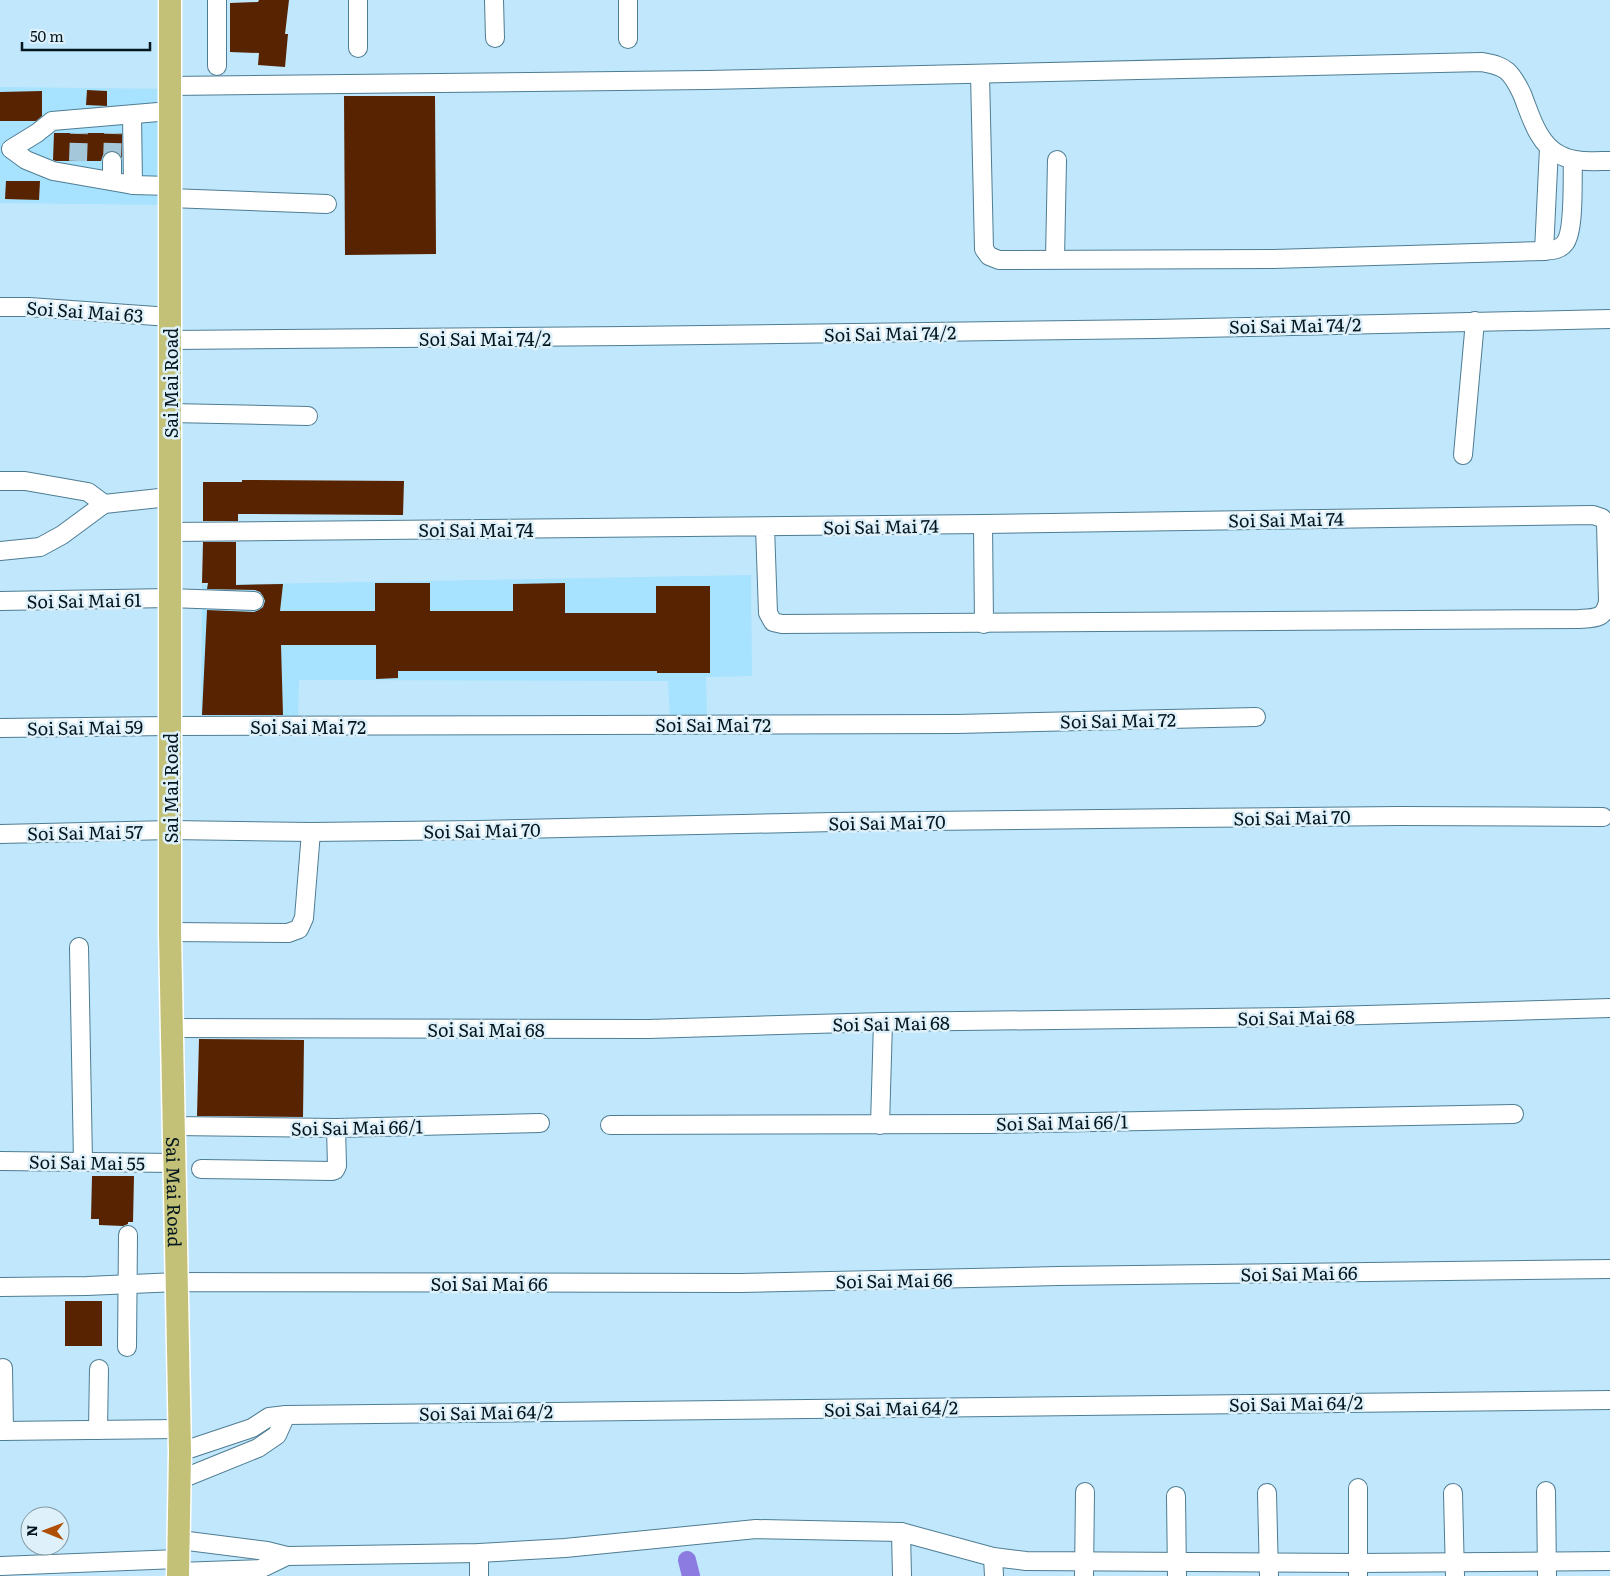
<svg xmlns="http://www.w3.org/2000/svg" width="1610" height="1576" viewBox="0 0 1610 1576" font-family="Literata,serif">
	<rect width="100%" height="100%" fill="#c0e7fb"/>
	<g fill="#a7e2fe">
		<path d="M 0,87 L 174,89 L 172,205 L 0,203 Z"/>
		<path d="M 751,575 L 752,676 L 706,677 L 707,716 L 670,717 L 668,681 L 299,680 L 298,719 L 201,721 L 202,585 Z"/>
	</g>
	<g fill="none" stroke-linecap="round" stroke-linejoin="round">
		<path stroke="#8c7ce1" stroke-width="18" d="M 687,1560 L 691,1576"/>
	</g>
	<g fill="#572300">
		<path d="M 259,0 L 289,0 L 285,34 L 288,34 L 285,67 L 258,65 L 259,53 L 230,52 L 230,3 L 258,2 Z"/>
		<path d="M 87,90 L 107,91 L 107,106 L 86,105 Z"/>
		<path d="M 42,91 L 42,116 L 36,121 L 0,121 L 0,92 Z"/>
		<path d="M 344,96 L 435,96 L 436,254 L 345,255 Z"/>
		<path d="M 54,133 L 122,133 L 122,158 L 118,152 L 112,150 L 107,152 L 103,155 L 101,161 L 56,161 L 53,160 Z"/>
		<path d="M 6,181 L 40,181 L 39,200 L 5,199 Z"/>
		<path d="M 242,480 L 404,481 L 403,515 L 238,514 L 238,521 L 203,521 L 203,482 L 242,482 Z"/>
		<path d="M 203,542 L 236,542 L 236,585 L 283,584 L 280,611 L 375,611 L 375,583 L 430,583 L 430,611 L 513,611 L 513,584 L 565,583 L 565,613 L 656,613 L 656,586 L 710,586 L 710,673 L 657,673 L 657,671 L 398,671 L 398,678 L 376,679 L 376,645 L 281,645 L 283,715 L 202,715 L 207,610 L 254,612 L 259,610 L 263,607 L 265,601 L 263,596 L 260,592 L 255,590 L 207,589 L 208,583 L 202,583 Z"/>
		<path d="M 199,1039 L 304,1040 L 303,1117 L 197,1116 Z"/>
		<path d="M 92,1176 L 134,1176 L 133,1222 L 128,1222 L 128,1224 L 123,1226 L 99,1225 L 99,1219 L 91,1219 Z"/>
		<rect x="65" y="1301" width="37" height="45"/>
	</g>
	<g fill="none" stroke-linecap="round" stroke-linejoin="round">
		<g stroke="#a4c8da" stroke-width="18" stroke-dasharray="18 9" stroke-linecap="butt">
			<path d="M 78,161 L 79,133"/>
			<path d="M 112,161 L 113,133"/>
		</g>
		<g stroke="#4e7d93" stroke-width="20">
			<g id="minor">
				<path d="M 217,0 L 217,66"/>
				<path d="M 358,0 L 358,48"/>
				<path d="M 494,0 L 495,38"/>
				<path d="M 628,0 L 628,39"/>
				<path d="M 980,74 L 984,249 L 989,256 L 999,260 L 1273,259 L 1544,251 C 1552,250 1560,250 1565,243 C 1575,230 1572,177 1573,160"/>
				<path d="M 170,86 L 707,80 L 1482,62 C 1491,64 1500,65 1507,71 C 1514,77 1518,86 1522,94 C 1530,114 1538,145 1560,155 C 1575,163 1594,161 1610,161"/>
				<path d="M 170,111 L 52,121 L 37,133 L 11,149 L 26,160 L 53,171 L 133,185 L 170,186"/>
				<path d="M 132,115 L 133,185"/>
				<path d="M 112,161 L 112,181"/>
				<path d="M 170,198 L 327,204"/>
				<path d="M 1544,251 L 1549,148"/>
				<path d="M 1055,259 L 1057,160"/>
				<path d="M 0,307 L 29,307 L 170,317"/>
				<path d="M 170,340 L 627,336 L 1153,329 L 1610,319"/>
				<path d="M 170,413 L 308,416"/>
				<path d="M 1463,455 L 1475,321"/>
				<path d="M 0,481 L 25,481 L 88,492 L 104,504 L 169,497"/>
				<path d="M 983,524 L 984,624"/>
				<path d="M 169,532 L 983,524 L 1593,515 L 1602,518 L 1606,523 L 1608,601 C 1605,619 1595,618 1579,619 L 782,624 L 773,622 L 768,613 L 765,527"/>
				<path d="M 0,551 L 40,547 L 62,535 L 104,504"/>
				<path d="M 0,601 L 169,598 L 254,601"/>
				<path d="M 0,728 L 170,726 L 957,724 L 1256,717"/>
				<path d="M 0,834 L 170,830 L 311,832 L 480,830 L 834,822 L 1186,818 L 1399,816 L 1603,817"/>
				<path d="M 170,932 L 288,933 L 299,929 L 304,918 L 311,832"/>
				<path d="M 79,947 L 83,1161"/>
				<path d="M 172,1028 L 648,1029 L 883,1022 L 1296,1017 L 1610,1008"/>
				<path d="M 610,1125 L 988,1124 L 1514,1114"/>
				<path d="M 880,1125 L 883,1022"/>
				<path d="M 174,1126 L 336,1128 L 540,1123"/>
				<path d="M 0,1161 L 175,1163"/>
				<path d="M 201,1169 L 332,1171 L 335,1170 L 337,1166 L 336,1128"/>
				<path d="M 0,1287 L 87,1286 L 177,1282 L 741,1283 L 1058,1276 L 1610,1269"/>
				<path d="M 127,1347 L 128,1235"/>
				<path d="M 3,1368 L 4,1431"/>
				<path d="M 98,1430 L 99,1369"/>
				<path d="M 0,1431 L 179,1429"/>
				<path d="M 180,1452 L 252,1428 L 269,1417 L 286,1415 L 1610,1400"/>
				<path d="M 179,1480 L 258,1448 L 277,1435 L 286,1415"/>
				<path d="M 1358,1488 L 1358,1576"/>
				<path d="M 1546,1491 L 1547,1576"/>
				<path d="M 1267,1493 L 1269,1576"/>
				<path d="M 1453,1493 L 1455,1576"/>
				<path d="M 1176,1496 L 1177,1576"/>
				<path d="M 901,1532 L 902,1576"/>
				<path d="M 180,1540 L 267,1551 L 287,1556 L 479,1553 L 565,1548 L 756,1529 L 901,1532 L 993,1557 L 1026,1561 L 1358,1563 L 1610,1561"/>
				<path d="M 993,1557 L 994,1576"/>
				<path d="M 0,1566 L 178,1559"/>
				<path d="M 178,1572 L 260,1569 L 287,1556"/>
				<path d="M 479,1576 L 479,1553"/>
				<path d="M 1084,1576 L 1085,1492"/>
			</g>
		</g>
		<g stroke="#fff" stroke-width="25">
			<g id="major">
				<path id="s1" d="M 170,0 L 170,932 L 180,1452 L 178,1576"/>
			</g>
		</g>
		<use href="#minor" stroke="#fff" stroke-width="18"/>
		<use href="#major" stroke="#c2c177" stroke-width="22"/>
	</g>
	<g text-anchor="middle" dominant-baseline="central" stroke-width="5" stroke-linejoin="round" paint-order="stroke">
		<g font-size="18" fill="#04171f" stroke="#def1fb">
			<text transform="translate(85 311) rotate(4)">Soi Sai Mai 63</text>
			<text transform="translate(1295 325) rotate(-1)">Soi Sai Mai 74/2</text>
			<text transform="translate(890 333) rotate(-1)">Soi Sai Mai 74/2</text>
			<text x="485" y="338">Soi Sai Mai 74/2</text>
			<text transform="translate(170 383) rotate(-90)">Sai Mai Road</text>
			<text transform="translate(1286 519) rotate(-1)">Soi Sai Mai 74</text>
			<text transform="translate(881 526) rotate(-1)">Soi Sai Mai 74</text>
			<text x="476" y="529">Soi Sai Mai 74</text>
			<text transform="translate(84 600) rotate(-1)">Soi Sai Mai 61</text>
			<text transform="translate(1118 720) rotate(-1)">Soi Sai Mai 72</text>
			<text x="713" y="724">Soi Sai Mai 72</text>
			<text x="308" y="726">Soi Sai Mai 72</text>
			<text transform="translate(85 727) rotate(-1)">Soi Sai Mai 59</text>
			<text transform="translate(170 788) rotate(-90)">Sai Mai Road</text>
			<text transform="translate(1292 817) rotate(-1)">Soi Sai Mai 70</text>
			<text transform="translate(887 822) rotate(-1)">Soi Sai Mai 70</text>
			<text transform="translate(482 830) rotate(-1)">Soi Sai Mai 70</text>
			<text transform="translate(85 832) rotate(-1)">Soi Sai Mai 57</text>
			<text transform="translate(1296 1017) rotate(-1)">Soi Sai Mai 68</text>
			<text transform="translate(891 1023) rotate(-1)">Soi Sai Mai 68</text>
			<text x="486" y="1029">Soi Sai Mai 68</text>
			<text transform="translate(1062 1122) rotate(-1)">Soi Sai Mai 66/1</text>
			<text transform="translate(357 1127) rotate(-1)">Soi Sai Mai 66/1</text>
			<text transform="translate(87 1162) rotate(1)">Soi Sai Mai 55</text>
			<text stroke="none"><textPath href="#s1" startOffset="1192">Sai Mai Road</textPath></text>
			<text transform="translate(1299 1273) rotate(-1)">Soi Sai Mai 66</text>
			<text transform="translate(894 1280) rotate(-1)">Soi Sai Mai 66</text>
			<text x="489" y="1283">Soi Sai Mai 66</text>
			<text transform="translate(1296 1403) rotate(-1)">Soi Sai Mai 64/2</text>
			<text transform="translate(891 1408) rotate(-1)">Soi Sai Mai 64/2</text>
			<text transform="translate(486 1412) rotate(-1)">Soi Sai Mai 64/2</text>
		</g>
	</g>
	<g transform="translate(45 1531) rotate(271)"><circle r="24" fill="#def1fb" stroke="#879aa3"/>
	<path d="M0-4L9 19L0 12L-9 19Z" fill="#af4f05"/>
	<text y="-8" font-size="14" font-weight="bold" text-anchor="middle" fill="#04171f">N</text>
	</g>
	<path d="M22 42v8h128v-8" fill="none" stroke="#04171f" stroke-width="2.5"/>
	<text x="30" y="42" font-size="15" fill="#04171f" stroke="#def1fb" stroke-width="4" paint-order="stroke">50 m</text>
</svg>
